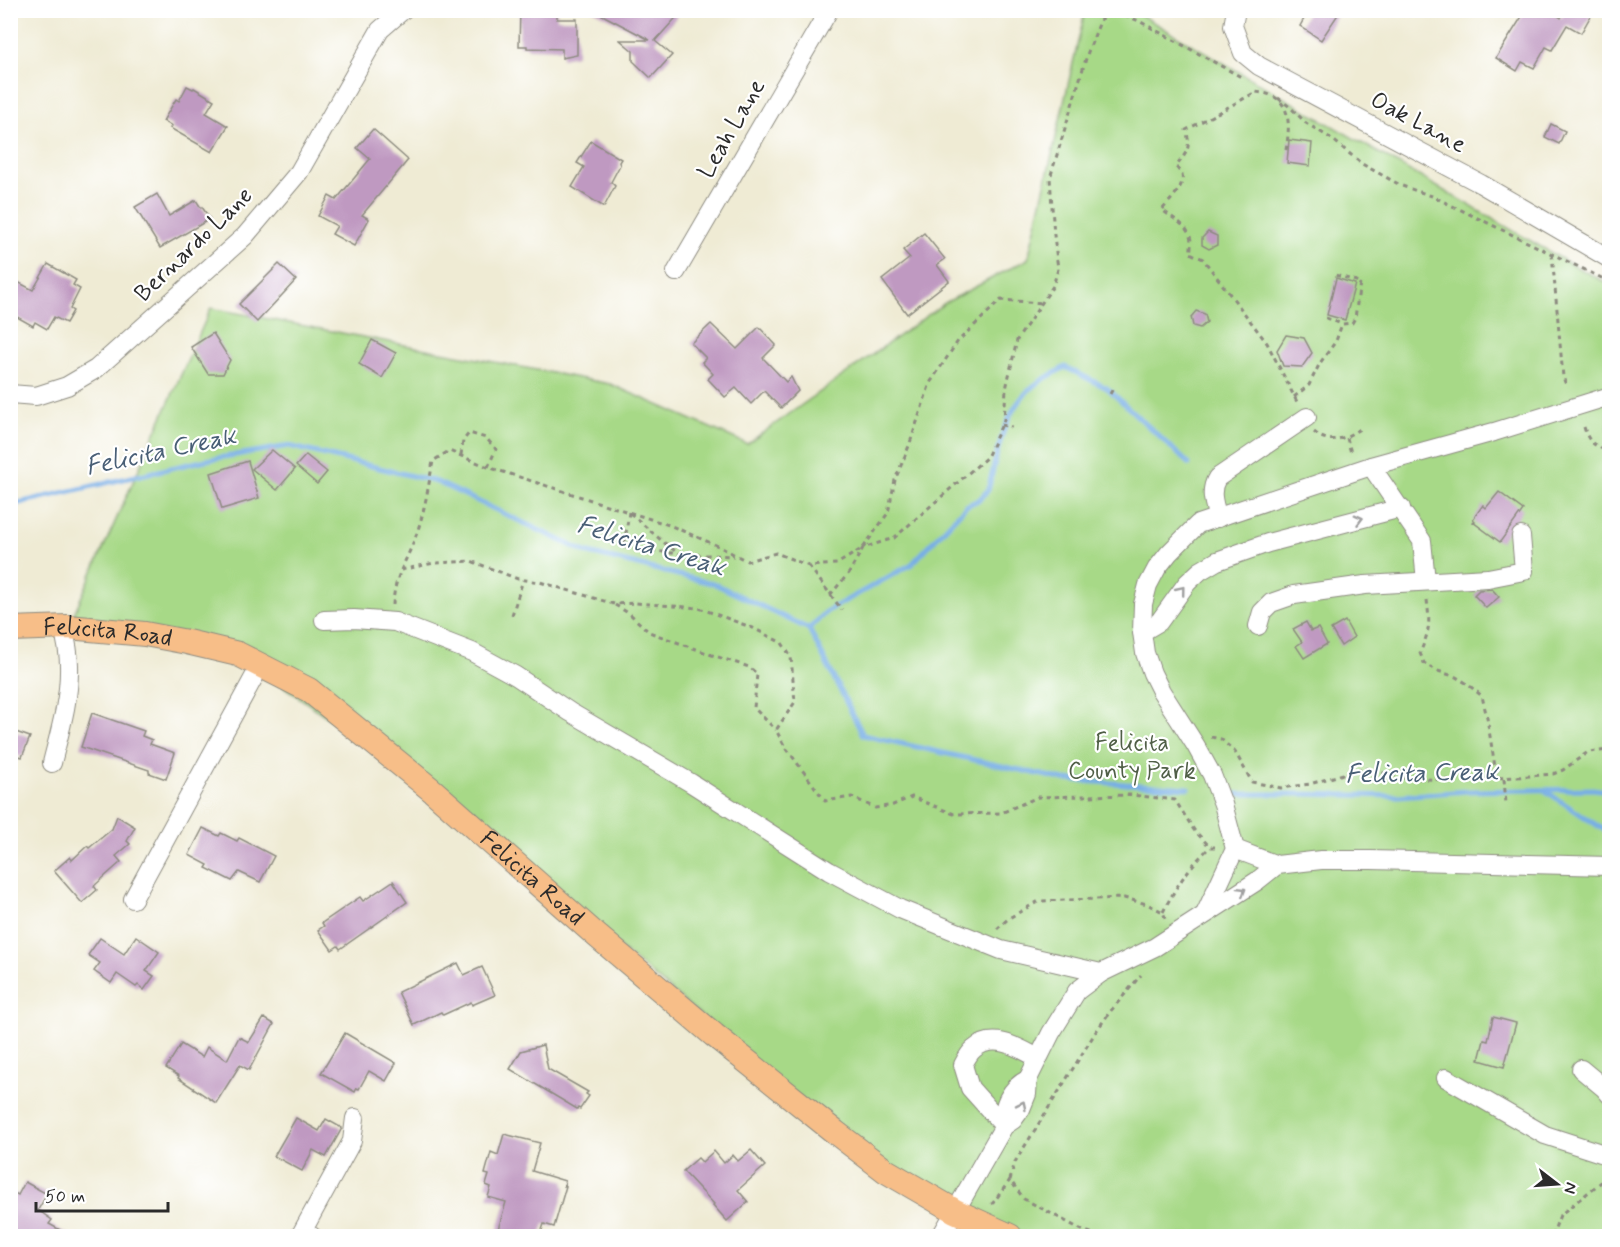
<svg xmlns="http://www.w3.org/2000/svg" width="1620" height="1247" viewBox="0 0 1620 1247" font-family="Mynerve,sans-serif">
	<rect width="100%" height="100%" fill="#fff"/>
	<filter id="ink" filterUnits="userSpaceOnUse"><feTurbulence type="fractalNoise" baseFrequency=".0167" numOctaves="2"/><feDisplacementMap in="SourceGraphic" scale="12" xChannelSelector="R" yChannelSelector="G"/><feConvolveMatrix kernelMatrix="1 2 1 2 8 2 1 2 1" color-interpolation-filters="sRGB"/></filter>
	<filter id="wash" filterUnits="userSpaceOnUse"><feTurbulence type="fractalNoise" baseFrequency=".008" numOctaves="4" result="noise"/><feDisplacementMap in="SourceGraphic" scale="24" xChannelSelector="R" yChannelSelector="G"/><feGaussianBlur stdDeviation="1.35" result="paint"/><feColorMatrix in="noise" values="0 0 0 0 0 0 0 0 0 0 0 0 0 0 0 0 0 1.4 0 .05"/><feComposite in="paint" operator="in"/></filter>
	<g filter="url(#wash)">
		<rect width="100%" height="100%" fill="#efebd4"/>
		<path fill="#a7d987" stroke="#698259" stroke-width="1.5" d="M 1085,11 L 1134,11 L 1567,262 L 1609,284 L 1609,1236 L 1010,1236 L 886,1171 L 433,791 L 237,654 L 68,627 L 211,308 L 610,384 L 747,444 L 945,303 L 1028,259 Z"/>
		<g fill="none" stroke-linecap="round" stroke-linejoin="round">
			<g stroke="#77aee6" stroke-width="5">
				<path d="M 10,505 L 206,460 L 289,446 L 437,482 L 585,552 L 715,584 L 809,629 L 863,735 L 1065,780 L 1189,788"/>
				<path d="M 809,629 L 827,611 L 912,564 L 966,506 L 980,499 L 988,490 C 997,456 1002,414 1030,389 C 1039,380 1054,374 1065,367 L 1107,388 L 1189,464"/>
				<path d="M 1544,790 L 1610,834"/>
				<path d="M 1235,794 L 1304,794 L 1398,796 L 1467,791 L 1592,789 L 1610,791"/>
			</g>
		</g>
		<g id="blocks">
			<g fill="#bf99c1">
				<path d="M 520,10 L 557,11 L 557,19 L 577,19 L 577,55 L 562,58 L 562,49 L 527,48 L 527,46 L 519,46 Z"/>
				<path d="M 593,10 L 683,10 L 655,41 L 672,55 L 651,78 L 633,61 L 633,51 L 620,40 L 650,40 Z"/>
				<path d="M 1309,10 L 1341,10 L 1321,40 L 1300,26 Z"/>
				<path d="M 1526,10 L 1549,10 L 1561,18 L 1565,10 L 1594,10 L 1581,33 L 1567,25 L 1552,50 L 1546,47 L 1534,68 L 1522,62 L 1517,71 L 1496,58 Z"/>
				<path d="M 187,86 L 193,89 L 194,88 L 214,100 L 206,113 L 228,126 L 212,152 L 170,128 L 172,126 L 163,121 L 176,99 L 179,101 Z"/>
				<path d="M 1551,124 L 1565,131 L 1559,144 L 1545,137 Z"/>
				<path d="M 373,129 L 408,160 L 362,215 L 369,219 L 354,246 L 332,234 L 337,226 L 318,216 L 329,196 L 336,200 L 370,159 L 357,148 Z"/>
				<path d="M 1289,140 L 1312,143 L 1310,166 L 1287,163 Z"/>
				<path d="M 591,141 L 621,159 L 619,162 L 620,165 L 611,182 L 615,186 L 604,207 L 572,187 L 584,167 L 577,163 Z"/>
				<path d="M 157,194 L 169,216 L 196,200 L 201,208 L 202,207 L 210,219 L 160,248 L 135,207 Z"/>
				<path d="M 1208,232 L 1217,236 L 1217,245 L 1209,249 L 1202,245 L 1202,238 Z"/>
				<path d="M 924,233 L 945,259 L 937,265 L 949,281 L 907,314 L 882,280 L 910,258 L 903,250 Z"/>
				<path d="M 48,264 L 76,280 L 73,285 L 80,289 L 70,309 L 73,311 L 66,323 L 54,317 L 47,329 L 35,322 L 33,326 L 10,313 L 10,278 L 33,290 Z"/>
				<path d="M 279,264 L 296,280 L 257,322 L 239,304 Z"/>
				<path d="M 1336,278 L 1355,284 L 1345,320 L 1327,315 Z"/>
				<path d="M 1196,311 L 1205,314 L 1207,322 L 1200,328 L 1193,326 L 1191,317 Z"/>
				<path d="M 711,324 L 737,349 L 759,327 L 776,345 L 763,358 L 786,382 L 791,377 L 798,391 L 781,408 L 764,391 L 751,404 L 736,388 L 725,397 L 708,379 L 713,374 L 702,362 L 706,358 L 691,343 Z"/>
				<path d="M 213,333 L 230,360 L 223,374 L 208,374 L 191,347 Z"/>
				<path d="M 1286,335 L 1304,338 L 1312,353 L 1302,367 L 1283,366 L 1277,350 Z"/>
				<path d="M 372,340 L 396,353 L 382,378 L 359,364 Z"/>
				<path d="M 272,450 L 295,469 L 277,490 L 252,469 Z"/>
				<path d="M 306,455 L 327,472 L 317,484 L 296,466 Z"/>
				<path d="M 248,461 L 259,498 L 222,509 L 211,473 Z"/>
				<path d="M 1499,492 L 1523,510 L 1500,542 L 1473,522 L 1475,521 L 1473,519 L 1483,505 L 1486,508 Z"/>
				<path d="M 1492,589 L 1499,597 L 1486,608 L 1474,595 L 1479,590 Z"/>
				<path d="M 1345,621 L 1354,637 L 1341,646 L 1331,629 Z"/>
				<path d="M 1306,622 L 1311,631 L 1318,628 L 1327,644 L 1304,658 L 1296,646 L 1302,642 L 1293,629 Z"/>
				<path d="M 92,713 L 144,731 L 142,736 L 152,740 L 150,744 L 175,753 L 166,779 L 149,773 L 149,770 L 81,747 Z"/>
				<path d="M 10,730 L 30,737 L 22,757 L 10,753 Z"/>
				<path d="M 117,816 L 135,827 L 127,841 L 130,844 L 116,856 L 121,862 L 94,886 L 97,890 L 82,903 L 54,871 L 70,857 L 72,860 L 87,846 L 89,848 L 112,829 Z"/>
				<path d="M 203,828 L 219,836 L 221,833 L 237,841 L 239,838 L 274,856 L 260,882 L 239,872 L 232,881 L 206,868 L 208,865 L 189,855 Z"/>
				<path d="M 393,881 L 407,902 L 340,949 L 338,946 L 332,950 L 318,930 L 324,926 L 322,923 L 360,897 L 363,901 Z"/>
				<path d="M 136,936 L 159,952 L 146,971 L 154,976 L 144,990 L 138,985 L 136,987 L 117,974 L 111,983 L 94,971 L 100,963 L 88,955 L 100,938 L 124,954 Z"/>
				<path d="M 458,963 L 464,975 L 482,967 L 495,995 L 472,1005 L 471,1002 L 443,1015 L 441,1012 L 414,1025 L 398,992 Z"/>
				<path d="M 1493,1017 L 1516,1023 L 1504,1067 L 1479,1060 L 1484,1040 L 1488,1041 Z"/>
				<path d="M 264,1018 L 274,1024 L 249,1070 L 240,1065 L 216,1103 L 178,1078 L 179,1076 L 166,1068 L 181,1044 L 202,1057 L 207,1047 L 227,1060 L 239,1037 L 249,1042 Z"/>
				<path d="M 345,1033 L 396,1063 L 386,1081 L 369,1071 L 359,1089 L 357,1088 L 355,1092 L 321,1073 Z"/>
				<path d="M 543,1045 L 548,1069 L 588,1092 L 586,1094 L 589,1096 L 580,1109 L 578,1108 L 577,1109 L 510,1069 L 521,1051 Z"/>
				<path d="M 296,1118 L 319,1131 L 326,1119 L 342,1128 L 326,1157 L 313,1150 L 302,1171 L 274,1156 Z"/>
				<path d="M 504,1134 L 540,1143 L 532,1171 L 565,1181 L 564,1186 L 566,1186 L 554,1227 L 544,1224 L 540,1236 L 496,1236 L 506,1202 L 488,1197 L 491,1187 L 486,1185 L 489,1175 L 485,1174 L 491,1152 L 498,1155 Z"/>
				<path d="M 751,1150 L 765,1166 L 738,1190 L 748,1202 L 727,1221 L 713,1205 L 714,1204 L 683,1171 L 698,1158 L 702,1162 L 714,1151 L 724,1163 L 733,1155 L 738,1161 Z"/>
				<path d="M 25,1182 L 47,1194 L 38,1210 L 52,1220 L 49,1224 L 71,1236 L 10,1236 L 10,1191 L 18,1195 Z"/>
			</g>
		</g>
	</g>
	<g filter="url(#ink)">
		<use href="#blocks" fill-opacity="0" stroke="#8d8b80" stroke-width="1.5"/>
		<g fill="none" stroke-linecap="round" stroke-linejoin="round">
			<g stroke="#8d8b80" stroke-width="20">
				<g id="minor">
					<path d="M 1236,10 L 1233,26 L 1243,53 L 1259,66 L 1481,184 L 1610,259"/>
					<path d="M 676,272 L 829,10"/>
					<path d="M 10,394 L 36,396 L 67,386 L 96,369 L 245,236 L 299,172 L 380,30 L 403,10"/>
					<path d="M 1371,466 L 1422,541 L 1426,581"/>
					<path d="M 1218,518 C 1214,504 1209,491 1217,478 L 1307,417"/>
					<path d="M 324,620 L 354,619 L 395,622 L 472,652 L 516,676 L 570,712 L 691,783 L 829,871 L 900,909 L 1001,950 L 1101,973 L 1155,947 L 1257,881 L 1277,865"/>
					<path d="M 1258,626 L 1262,612 L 1271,603 L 1294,595 L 1365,585 L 1488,578 L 1524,571 L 1521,536"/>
					<path d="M 1142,632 L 1159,622 L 1187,583 L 1200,571 L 1217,561 L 1268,543 L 1401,508"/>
					<path d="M 52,763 C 60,731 70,698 69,665 C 69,652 66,639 63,627"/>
					<path d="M 1235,849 L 1277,865 L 1321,860 L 1371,860 L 1610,866"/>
					<path d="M 133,899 L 260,666"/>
					<path d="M 1205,914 L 1235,849 L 1223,804 L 1212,775 L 1196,746 L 1161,691 L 1152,673 L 1145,653 L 1142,632 L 1143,604 L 1148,585 L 1157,568 L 1169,553 L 1198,524 L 1371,466 L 1494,432 L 1610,396"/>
					<path d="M 1581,1069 L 1604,1088 L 1610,1095"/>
					<path d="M 1446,1078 L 1545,1135 L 1610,1156"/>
					<path d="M 1004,1126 L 970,1088 L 963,1065 C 966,1059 969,1053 974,1049 C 994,1032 1019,1048 1038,1058"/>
					<path d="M 1004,1126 C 1001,1107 1010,1088 1028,1079"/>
					<path d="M 312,1236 L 301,1234 L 352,1141 L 355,1118"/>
					<path d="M 941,1236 L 1004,1126 L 1013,1120 L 1021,1109 L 1027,1094 L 1028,1079 L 1051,1033 L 1077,991 L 1101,973"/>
				</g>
			</g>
			<g stroke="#8d8b80" stroke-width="26">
				<g id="major">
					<path id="s1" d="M 10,629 L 68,627 L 145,634 L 187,642 L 238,654 L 309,690 L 433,791 L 596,935 L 714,1035 L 835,1132 L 886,1171 L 955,1211 L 1010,1236"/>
				</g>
			</g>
			<g stroke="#8d8b80" stroke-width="3" stroke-dasharray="4.5 4.5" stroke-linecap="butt">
				<path d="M 1278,98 L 1290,107 L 1306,123 L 1332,139 L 1362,164 L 1402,186 L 1432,196 L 1610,282"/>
				<path d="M 1286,150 C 1289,132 1293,103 1270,95 C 1266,93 1260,93 1256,92 L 1186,130 C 1192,149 1186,152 1176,167 C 1177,168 1181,173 1182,175 C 1185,187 1169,201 1162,210 C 1178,222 1196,229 1190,253 L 1203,259 L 1267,343 L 1297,402"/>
				<path d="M 1552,254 L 1563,377 L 1566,385"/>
				<path d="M 1326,318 L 1342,324"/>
				<path d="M 1110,394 L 1114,387"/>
				<path d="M 1294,397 L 1309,385 L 1320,363 L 1336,341 L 1342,324 L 1352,323 L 1355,318 L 1360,282 L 1335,275"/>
				<path d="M 1001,425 L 1012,427"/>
				<path d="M 1584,427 C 1589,444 1594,445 1610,452"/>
				<path d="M 1314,432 C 1330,446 1346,438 1361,428"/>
				<path d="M 1347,438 L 1351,453"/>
				<path d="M 461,455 L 463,441 L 469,433 L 486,438 L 496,449 L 488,467"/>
				<path d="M 629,512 L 624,547 L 679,554 L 734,556"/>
				<path d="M 630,513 L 662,541 L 678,553"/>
				<path d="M 809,566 L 842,610"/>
				<path d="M 401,570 L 434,563 L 471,561 L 518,579 L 540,582 L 614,604 L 636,603 L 699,608 L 753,628 L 782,643 L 791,657 L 795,702 L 776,730 L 784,745 L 825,801 L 852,797 L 875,808 L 893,805 L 912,797 L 954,814 L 1001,813 L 1038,797 L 1132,795 L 1175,800 L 1194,830 L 1210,847 L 1217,847"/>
				<path d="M 830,595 L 849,573 L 863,548 L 894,538 L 987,457 L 1004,420 L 1006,389 L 1017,340 L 1053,286 L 1058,269 L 1054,235 L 1050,178 L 1088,52 L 1101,19 L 1119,13 L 1139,21 L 1243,78"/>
				<path d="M 1427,600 C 1430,625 1430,629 1420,653 L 1424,663 L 1435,670 L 1456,677 L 1466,683 L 1482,696 L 1487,718 L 1497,779"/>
				<path d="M 393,605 C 394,578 404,566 413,543 C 424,517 428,488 433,461 L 449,451 L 488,467 L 669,525 L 718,546 L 747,561 L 776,553 L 809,566 L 837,564 L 863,548 L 888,513 L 895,480 L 909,446 L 930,383 L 958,341 L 1001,300 L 1042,303"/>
				<path d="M 615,605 L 630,614 L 649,632 L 712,655 L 749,667 L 757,674 L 754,708 L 776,730"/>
				<path d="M 512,615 L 523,580"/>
				<path d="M 1211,737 L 1221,739 L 1235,752 L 1252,782 L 1281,788 L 1310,784 L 1363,768 L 1404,778 L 1451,780 L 1517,777 L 1553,774 L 1563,770 L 1588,752 L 1610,750"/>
				<path d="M 1504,779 L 1506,804"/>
				<path d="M 1163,912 C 1176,886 1189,867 1210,847"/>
				<path d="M 997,929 L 1009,918 L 1039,901 L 1124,898 L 1147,904 L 1163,912 L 1166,920"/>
				<path d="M 991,1204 L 993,1203 L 1010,1180"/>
				<path d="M 1100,1236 L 1082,1230 L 1024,1199 L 1010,1180 L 1015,1162 L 1095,1033 L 1109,1013 L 1141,975"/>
				<path d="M 1552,1236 L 1560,1215 L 1610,1175"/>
			</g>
			<use href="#minor" stroke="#fff" stroke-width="18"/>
			<use href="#major" stroke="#f7be88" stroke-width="24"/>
		</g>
		<defs><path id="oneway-chevron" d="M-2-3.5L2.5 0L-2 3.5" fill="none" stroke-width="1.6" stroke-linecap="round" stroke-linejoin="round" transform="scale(1.5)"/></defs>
		<g stroke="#a0a0a0">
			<use href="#oneway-chevron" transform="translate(1359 519) rotate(-15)"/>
			<use href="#oneway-chevron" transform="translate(1181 590) rotate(-51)"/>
			<use href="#oneway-chevron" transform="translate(1242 891) rotate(-32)"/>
			<use href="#oneway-chevron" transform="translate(1022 1105) rotate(-64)"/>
		</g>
	</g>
	<g text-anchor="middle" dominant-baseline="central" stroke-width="4.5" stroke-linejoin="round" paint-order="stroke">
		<g font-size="24" fill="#2b2b2b" stroke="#fff">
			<text transform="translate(1418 123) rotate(28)">Oak Lane</text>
			<text transform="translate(732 129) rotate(-60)">Leah Lane</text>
			<text transform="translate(194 245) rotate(-44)">Bernardo Lane</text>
			<text stroke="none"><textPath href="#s1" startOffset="98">Felicita Road</textPath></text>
			<text stroke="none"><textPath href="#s1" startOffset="602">Felicita Road</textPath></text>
		</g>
		<g font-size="24" fill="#505f47" stroke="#fff">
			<text x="1132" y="743">Felicita<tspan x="1132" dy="28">County Park</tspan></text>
		</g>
		<g font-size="26" font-style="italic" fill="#495f76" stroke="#fff">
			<text transform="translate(161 452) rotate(-12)">Felicita Creak</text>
			<text transform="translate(651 547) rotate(17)">Felicita Creak</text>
			<text transform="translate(1422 774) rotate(-1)">Felicita Creak</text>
		</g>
	</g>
	<rect width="1620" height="1247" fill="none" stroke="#fff" stroke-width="36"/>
	<g transform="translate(1557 1184) rotate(107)" stroke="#ffffff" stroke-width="4.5" paint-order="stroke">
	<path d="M0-4.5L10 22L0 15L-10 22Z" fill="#2b2b2b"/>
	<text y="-9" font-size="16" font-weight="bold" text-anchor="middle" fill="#2b2b2b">N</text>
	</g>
	<path d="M36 1202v9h132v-9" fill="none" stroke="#2b2b2b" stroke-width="3"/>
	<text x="45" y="1202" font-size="18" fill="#2b2b2b" stroke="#ffffff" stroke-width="4.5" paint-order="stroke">50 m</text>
</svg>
